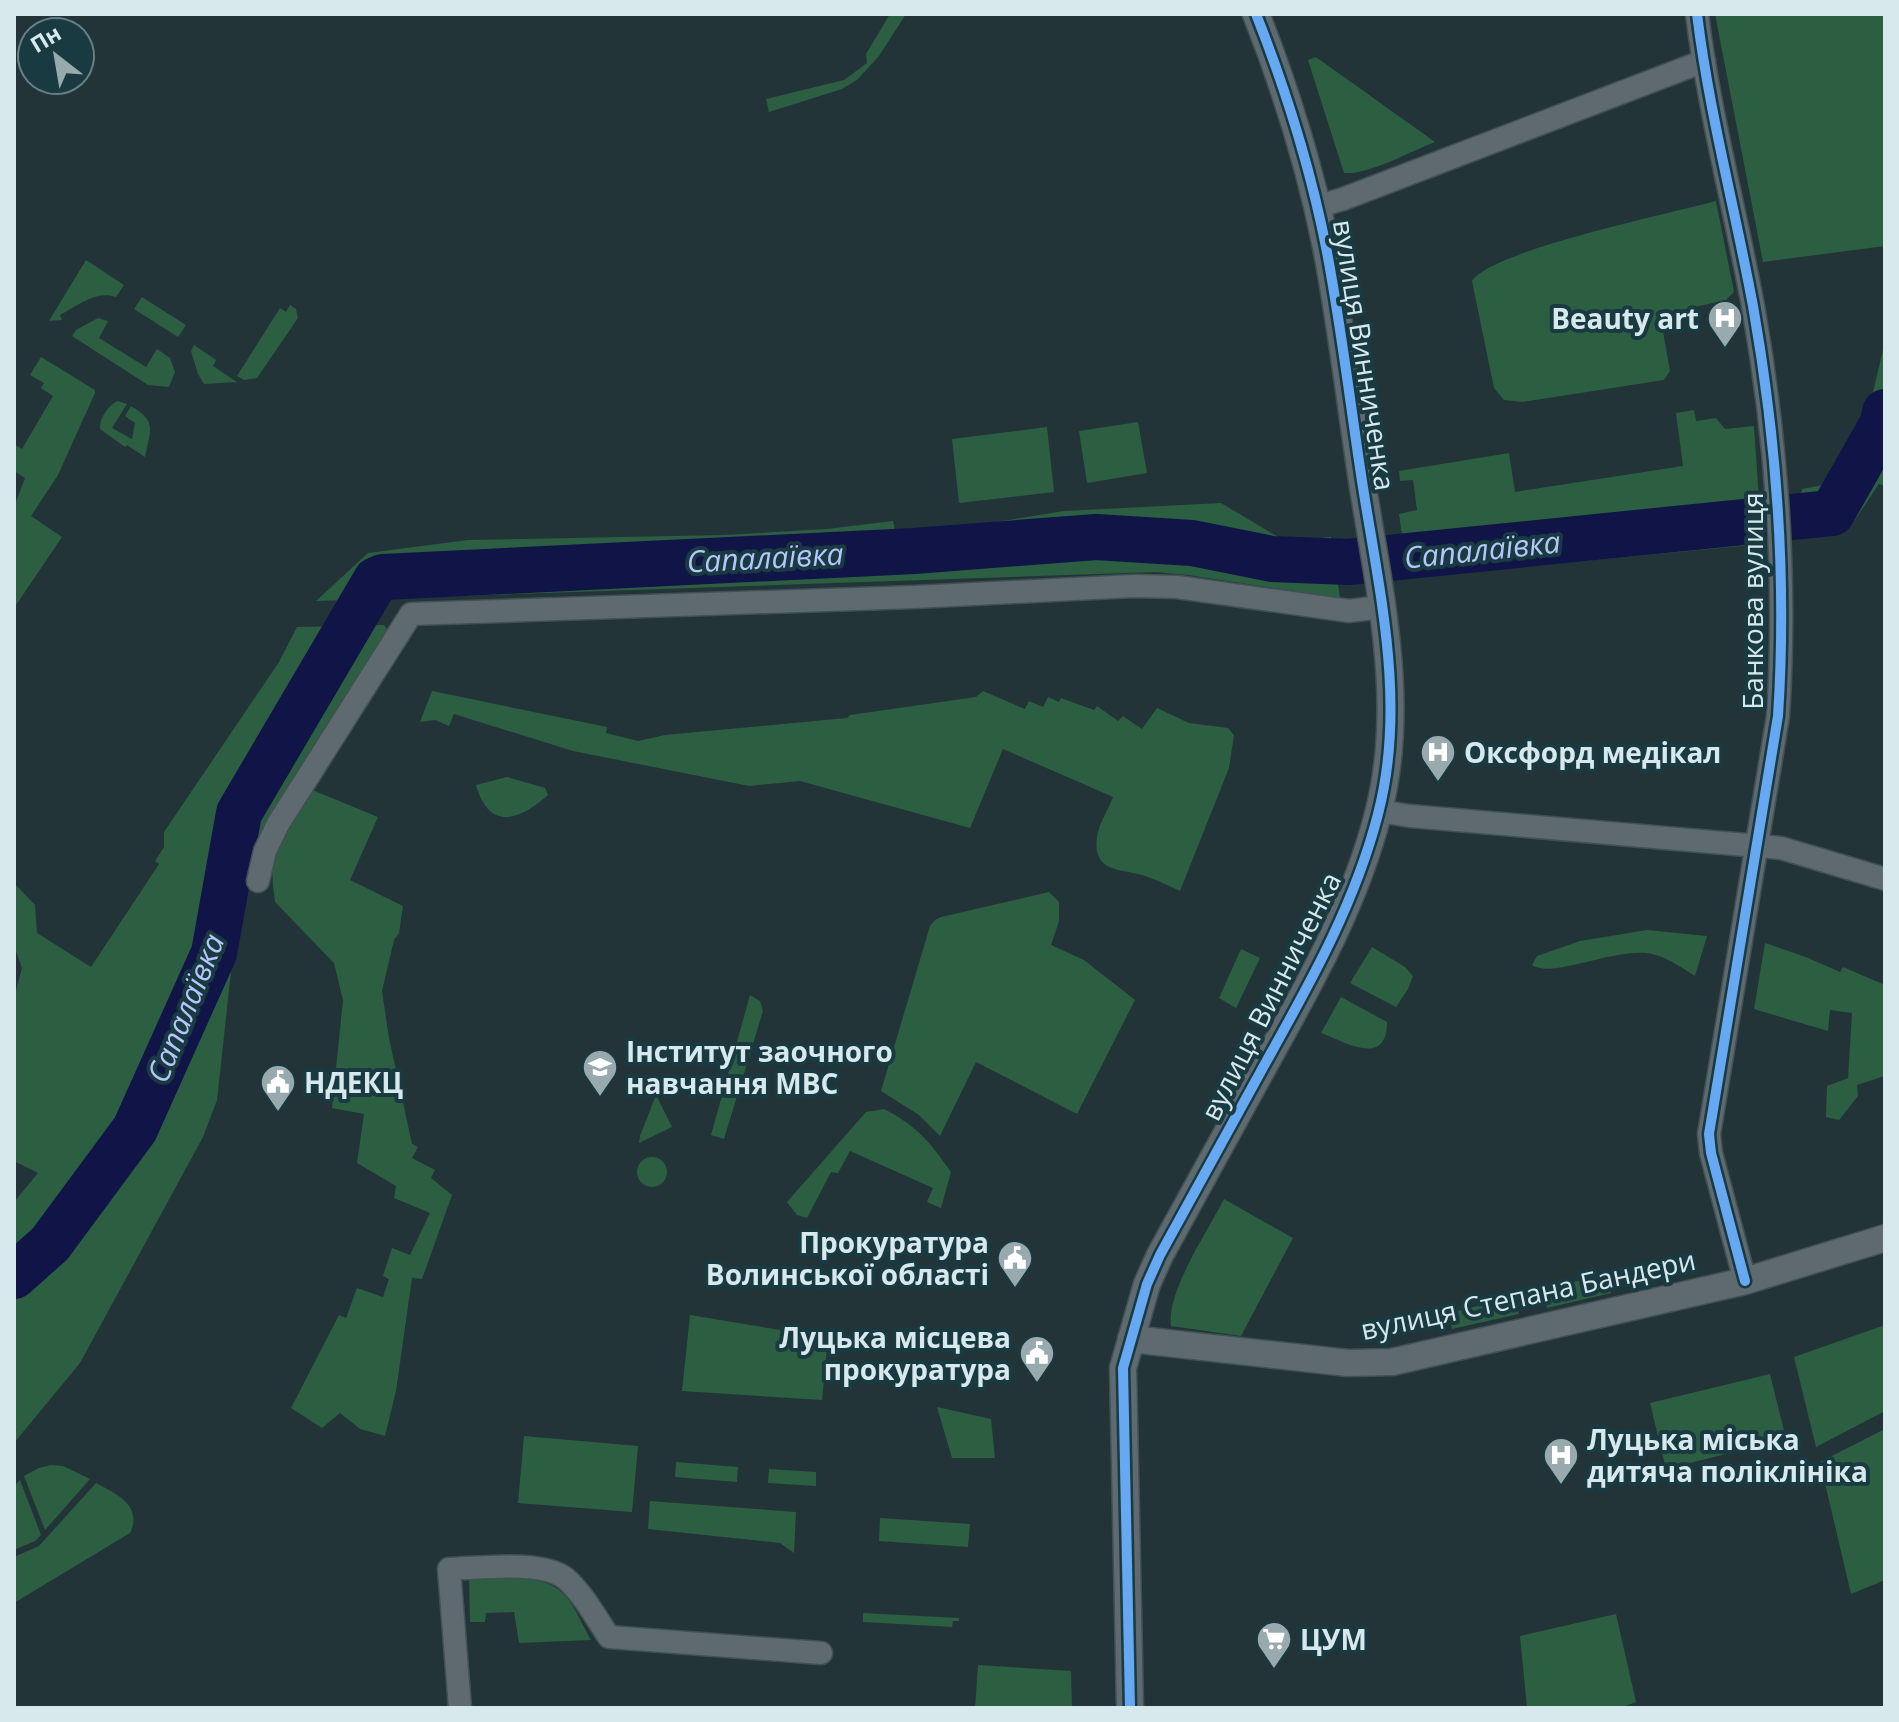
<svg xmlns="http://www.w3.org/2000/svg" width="1899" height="1722" viewBox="0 0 1899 1722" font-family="'Open Sans',sans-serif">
	<rect width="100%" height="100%" fill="#223438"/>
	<g fill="#2c5e42">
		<path d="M 890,14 L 906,14 L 879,56 L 857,80 L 842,89 L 769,112 L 766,99 L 844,80 L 867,63 L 866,54 Z"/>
		<path d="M 1715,14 L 1885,14 L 1885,246 L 1763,262 Z"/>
		<path d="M 1316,57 L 1435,142 C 1409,152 1369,175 1344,173 L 1308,60 Z"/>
		<path d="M 1716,201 L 1734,292 L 1726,300 L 1660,315 L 1670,371 L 1664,380 L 1523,402 L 1504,400 L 1494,388 L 1472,281 C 1492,250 1673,213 1716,201 Z"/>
		<path d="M 86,260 L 124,285 L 116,297 C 96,290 77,306 60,315 L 62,320 L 49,321 Z"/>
		<path d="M 142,297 L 186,325 L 178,337 L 134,309 Z"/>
		<path d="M 290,305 L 296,309 L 298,318 L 257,378 L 244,380 L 237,376 L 280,308 L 286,312 Z"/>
		<path d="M 98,318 L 108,321 L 99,338 L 146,367 L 157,349 L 170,358 L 175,372 L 169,387 L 148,385 L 72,336 L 76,330 Z"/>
		<path d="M 1885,341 L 1885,486 L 1879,484 L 1850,527 L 1802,533 L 1799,509 L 1802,489 L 1829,484 L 1862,439 Z"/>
		<path d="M 194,345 L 216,360 L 213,366 L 237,382 L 204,384 L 198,374 L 191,351 Z"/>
		<path d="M 41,357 L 95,390 L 95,393 L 58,475 L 31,516 L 62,537 L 14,608 L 14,507 L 25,478 L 14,471 L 14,444 L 22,449 L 53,396 L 41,388 L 44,383 L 30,375 Z"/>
		<path d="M 118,401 L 127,404 L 112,428 L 132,439 L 135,423 L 125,416 L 131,406 C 158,422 150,430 145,457 L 127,445 L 125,447 L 100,429 C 99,419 109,404 118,401 Z"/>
		<path d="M 1694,410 L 1696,421 L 1716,418 L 1725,429 L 1754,426 L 1762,544 L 1408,578 L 1399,514 L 1417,510 L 1413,480 L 1400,481 L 1399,471 L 1509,453 L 1515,492 L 1683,466 L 1676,413 Z"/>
		<path d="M 1138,422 L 1147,473 L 1087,483 L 1079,431 Z"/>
		<path d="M 1047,427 L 1054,492 L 959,503 L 952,439 Z"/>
		<path d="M 1221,503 L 1285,541 L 1331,537 L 1340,598 L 1188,575 L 1155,572 L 316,601 L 368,553 L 468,540 L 725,535 L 827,529 L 893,521 L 897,538 L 1064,511 Z"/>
		<path d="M 384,625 L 387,629 L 386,641 L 244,876 L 240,890 L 217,1100 L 203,1137 L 80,1363 L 14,1443 L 14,1202 L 38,1173 L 14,1161 L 14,998 L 22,968 L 14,946 L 14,883 L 35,905 L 37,933 L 91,967 L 159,864 L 155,861 L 164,847 L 164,832 L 279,662 L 297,627 Z"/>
		<path d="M 432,691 L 607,727 L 606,733 L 638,741 L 665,735 L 847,718 L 850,715 L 976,697 L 983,691 L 1025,709 L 1029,701 L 1043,707 L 1048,697 L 1059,702 L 1061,698 L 1094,710 L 1097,706 L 1118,721 L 1123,716 L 1142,729 L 1157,708 L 1189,723 L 1228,728 L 1234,735 L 1229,768 L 1180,891 C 1169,886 1157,880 1145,876 C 1121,868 1089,874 1098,832 C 1101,820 1109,808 1113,797 L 1003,749 L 970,828 L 800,781 L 749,786 L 573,751 L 454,714 L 449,726 L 435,720 L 420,722 Z"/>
		<path d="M 507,777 L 545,788 L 548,795 C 519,821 489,831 476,785 Z"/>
		<path d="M 310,789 L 378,817 L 350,880 L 403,906 L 399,933 L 394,940 L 382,991 L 389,1038 L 412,1144 L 418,1147 L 412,1158 L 435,1170 L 431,1178 L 452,1195 L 422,1279 L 412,1278 L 396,1391 L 385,1436 L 360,1429 L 340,1413 L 322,1428 L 291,1408 L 339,1315 L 346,1318 L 357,1288 L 383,1297 L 389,1279 L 383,1276 L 392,1248 L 410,1255 L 430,1213 L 394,1198 L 396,1186 L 357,1163 L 364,1114 L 332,1108 L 343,1000 L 334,963 L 275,902 L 273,886 L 272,865 L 284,831 Z"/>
		<path d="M 1049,892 L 1059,902 L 1059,921 L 1051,945 L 1084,960 L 1135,1000 L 1077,1114 L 976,1062 L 940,1136 L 919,1115 L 881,1091 L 930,926 L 935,920 L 941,917 Z"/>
		<path d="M 1647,930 L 1707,936 L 1695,976 C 1683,969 1670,959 1656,955 C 1621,944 1553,980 1532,965 L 1537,956 L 1580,941 Z"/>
		<path d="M 1765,943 L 1806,957 L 1840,972 L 1843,967 L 1885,985 L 1885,1076 L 1857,1085 L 1858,1096 L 1839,1120 L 1826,1117 L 1827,1086 L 1848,1078 L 1852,1013 L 1830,1010 L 1828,1031 L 1754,1009 Z"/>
		<path d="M 1372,947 L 1405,967 L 1413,976 L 1408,989 L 1396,1007 L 1350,983 Z"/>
		<path d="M 1241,949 L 1260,958 L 1236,1008 L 1219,998 Z"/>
		<path d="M 750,995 L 760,1001 L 763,1011 L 724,1139 L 711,1135 Z"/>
		<path d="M 1341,997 L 1387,1022 C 1387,1068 1345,1042 1321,1033 Z"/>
		<path d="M 656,1095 L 672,1127 L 639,1143 L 640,1136 Z"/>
		<path d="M 884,1109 C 917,1126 930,1142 951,1172 L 941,1208 L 927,1202 L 933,1188 L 850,1151 L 838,1173 L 831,1172 L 807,1218 L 797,1215 L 787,1202 L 866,1112 Z"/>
		<circle cx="652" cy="1172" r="15"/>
		<path d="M 1224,1199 L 1293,1238 L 1241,1336 L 1171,1326 C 1166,1292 1208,1231 1224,1199 Z"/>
		<path d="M 1606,1274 L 1611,1293 L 1547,1308 L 1542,1290 Z"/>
		<path d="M 1515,1297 L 1519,1314 L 1452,1329 L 1448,1313 Z"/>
		<path d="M 690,1315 L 828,1338 L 822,1400 L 682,1391 Z"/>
		<path d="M 1885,1325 L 1885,1411 L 1816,1447 L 1794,1357 Z"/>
		<path d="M 1770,1374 L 1786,1439 L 1666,1469 L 1650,1403 Z"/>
		<path d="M 937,1407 L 991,1419 L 995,1458 L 952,1458 Z"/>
		<path d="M 1885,1429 L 1885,1580 L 1851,1594 L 1820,1462 Z"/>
		<path d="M 524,1436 L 638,1446 L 632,1512 L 518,1503 Z"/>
		<path d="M 676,1462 L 738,1467 L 737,1482 L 675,1477 Z"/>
		<path d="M 51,1465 L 63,1466 L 90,1479 L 45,1530 L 24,1476 L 39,1468 Z"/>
		<path d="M 769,1469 L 816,1472 L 816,1486 L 768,1483 Z"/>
		<path d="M 20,1480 L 41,1535 L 35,1541 L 14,1550 L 14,1486 Z"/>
		<path d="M 96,1483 C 117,1494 143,1506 130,1533 L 14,1603 L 14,1557 L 39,1546 Z"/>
		<path d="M 650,1501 L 796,1512 L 794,1553 L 780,1543 L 648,1529 Z"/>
		<path d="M 880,1518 L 970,1524 L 968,1547 L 879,1541 Z"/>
		<path d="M 513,1575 C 568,1584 567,1595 591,1640 L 519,1643 L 514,1612 L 486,1613 L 485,1622 L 470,1622 L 469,1577 Z"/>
		<path d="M 863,1613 L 959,1618 L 959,1621 L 953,1621 L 952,1627 L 863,1622 Z"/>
		<path d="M 1616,1614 L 1636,1702 L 1620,1708 L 1527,1708 L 1520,1636 Z"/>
		<path d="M 978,1665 L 1071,1671 L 1072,1708 L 975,1708 Z"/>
	</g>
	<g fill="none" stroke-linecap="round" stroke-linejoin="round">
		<path stroke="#101447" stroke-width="46" d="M 14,1276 L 50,1244 L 135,1129 L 214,953 L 239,813 L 376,580 L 383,577 L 914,551 L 1096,537 L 1192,543 L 1272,559 L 1349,562 L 1832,513 L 1883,423 L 1885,412"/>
		<g stroke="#415053" stroke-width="25">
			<g id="minor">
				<path d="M 1697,14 C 1709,112 1735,209 1753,306 C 1777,442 1787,578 1778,716 L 1709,1134 L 1711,1153 L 1745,1281"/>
				<path d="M 1316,207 L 1343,199 L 1704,61"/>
				<path d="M 1379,811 L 1410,816 L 1781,848 L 1885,879"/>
				<path d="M 258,881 L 265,851 L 278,824 L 411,614 L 915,597 L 1134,586 L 1177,587 L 1349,611 L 1381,607"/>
				<path d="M 460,1708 L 449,1569 C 479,1568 542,1560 565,1578 C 583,1593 596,1618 609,1637 L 821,1653"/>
			</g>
		</g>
		<g stroke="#415053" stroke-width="29">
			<g id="tertiary">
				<path d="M 1131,1339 L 1348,1363 L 1392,1362 L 1745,1281 L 1885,1238"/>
				<path d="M 1130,1708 L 1123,1368 L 1147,1284 L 1160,1255 C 1197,1188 1234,1120 1271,1053 C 1314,976 1356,900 1378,814 C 1407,703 1379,591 1362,481 C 1350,403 1341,324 1326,247 C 1310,167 1286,90 1256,14"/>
			</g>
		</g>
		<use href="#minor" stroke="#5e6a6f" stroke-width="22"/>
		<use href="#tertiary" stroke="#5e6a6f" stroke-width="26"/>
		<g stroke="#193a41" stroke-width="15">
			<g id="cycleway">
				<path d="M 1697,14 C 1709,112 1735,209 1753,306 C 1777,442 1787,578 1778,716 L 1709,1134 L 1711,1153 L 1745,1281"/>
				<path d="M 1130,1708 L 1123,1368 L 1147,1284 L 1160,1255 C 1197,1188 1234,1120 1271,1053 C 1314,976 1356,900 1378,814 C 1407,703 1379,591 1362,481 C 1350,403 1341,324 1326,247 C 1310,167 1286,90 1256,14"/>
			</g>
		</g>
		<use href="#cycleway" stroke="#66a8f1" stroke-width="10"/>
	</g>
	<defs>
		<g id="hospital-pin" transform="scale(1.8)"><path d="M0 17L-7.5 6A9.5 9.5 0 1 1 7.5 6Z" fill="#98aaae" stroke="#193a41"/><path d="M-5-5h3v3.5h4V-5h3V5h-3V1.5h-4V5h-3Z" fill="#fff"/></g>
		<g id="university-pin" transform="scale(1.8)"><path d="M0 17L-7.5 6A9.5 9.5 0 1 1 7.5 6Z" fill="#98aaae" stroke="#193a41"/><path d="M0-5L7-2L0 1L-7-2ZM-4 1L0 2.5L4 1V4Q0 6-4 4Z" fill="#fff"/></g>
		<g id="civic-pin" transform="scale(1.8)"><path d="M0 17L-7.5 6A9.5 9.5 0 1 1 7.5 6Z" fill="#98aaae" stroke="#193a41"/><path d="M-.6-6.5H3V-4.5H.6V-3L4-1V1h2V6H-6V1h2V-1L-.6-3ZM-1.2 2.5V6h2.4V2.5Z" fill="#fff"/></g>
		<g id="supermarket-pin" transform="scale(1.8)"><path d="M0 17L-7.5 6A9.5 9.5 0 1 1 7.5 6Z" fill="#98aaae" stroke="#193a41"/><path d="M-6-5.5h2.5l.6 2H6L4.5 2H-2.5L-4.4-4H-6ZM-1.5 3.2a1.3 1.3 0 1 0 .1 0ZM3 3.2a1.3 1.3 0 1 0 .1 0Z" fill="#fff"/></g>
	</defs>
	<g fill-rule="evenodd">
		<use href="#hospital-pin" x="1725" y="318"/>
		<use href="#hospital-pin" x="1438" y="752"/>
		<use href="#university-pin" x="600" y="1067"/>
		<use href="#civic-pin" x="278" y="1082"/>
		<use href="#civic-pin" x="1015" y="1258"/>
		<use href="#civic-pin" x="1037" y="1353"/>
		<use href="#hospital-pin" x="1561" y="1455"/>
		<use href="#supermarket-pin" x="1274" y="1639"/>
	</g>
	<g text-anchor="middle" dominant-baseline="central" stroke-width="8" stroke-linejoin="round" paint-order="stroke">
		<g font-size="28" font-weight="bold" fill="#d7e9ed" stroke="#193a41" text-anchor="start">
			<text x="1699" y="318" text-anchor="end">Beauty art</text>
			<text x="1464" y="752">Оксфорд медікал</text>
			<text x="626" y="1051">Інститут заочного<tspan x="626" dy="32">навчання МВС</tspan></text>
			<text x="304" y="1082">НДЕКЦ</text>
			<text x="989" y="1242" text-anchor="end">Прокуратура<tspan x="989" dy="32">Волинської області</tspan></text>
			<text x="1011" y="1337" text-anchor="end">Луцька місцева<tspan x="1011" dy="32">прокуратура</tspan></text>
			<text x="1587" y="1439">Луцька міська<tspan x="1587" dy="32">дитяча поліклініка</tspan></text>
			<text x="1300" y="1639">ЦУМ</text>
		</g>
		<g font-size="28" fill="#d7e9ed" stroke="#193a41">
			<text transform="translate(1365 355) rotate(81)">вулиця Винниченка</text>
			<text transform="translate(1752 601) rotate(-90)">Банкова вулиця</text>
			<text transform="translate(1270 996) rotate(-63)">вулиця Винниченка</text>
			<text transform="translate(1528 1294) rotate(-12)">вулиця Степана Бандери</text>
		</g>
		<g font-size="30" font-style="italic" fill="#b6c5fc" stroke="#193a41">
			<text transform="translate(1482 549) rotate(-6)">Сапалаївка</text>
			<text transform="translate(765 557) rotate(-3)">Сапалаївка</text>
			<text transform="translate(185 1008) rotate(-68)">Сапалаївка</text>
		</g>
	</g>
	<rect width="1899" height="1722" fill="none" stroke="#d7e9ed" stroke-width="32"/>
	<g transform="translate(56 56) rotate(329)"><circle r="38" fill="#193a41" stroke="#658086" stroke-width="2"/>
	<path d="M0-6L14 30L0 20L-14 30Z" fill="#98aaae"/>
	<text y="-12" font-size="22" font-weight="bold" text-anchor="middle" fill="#d7e9ed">Пн</text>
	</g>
</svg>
